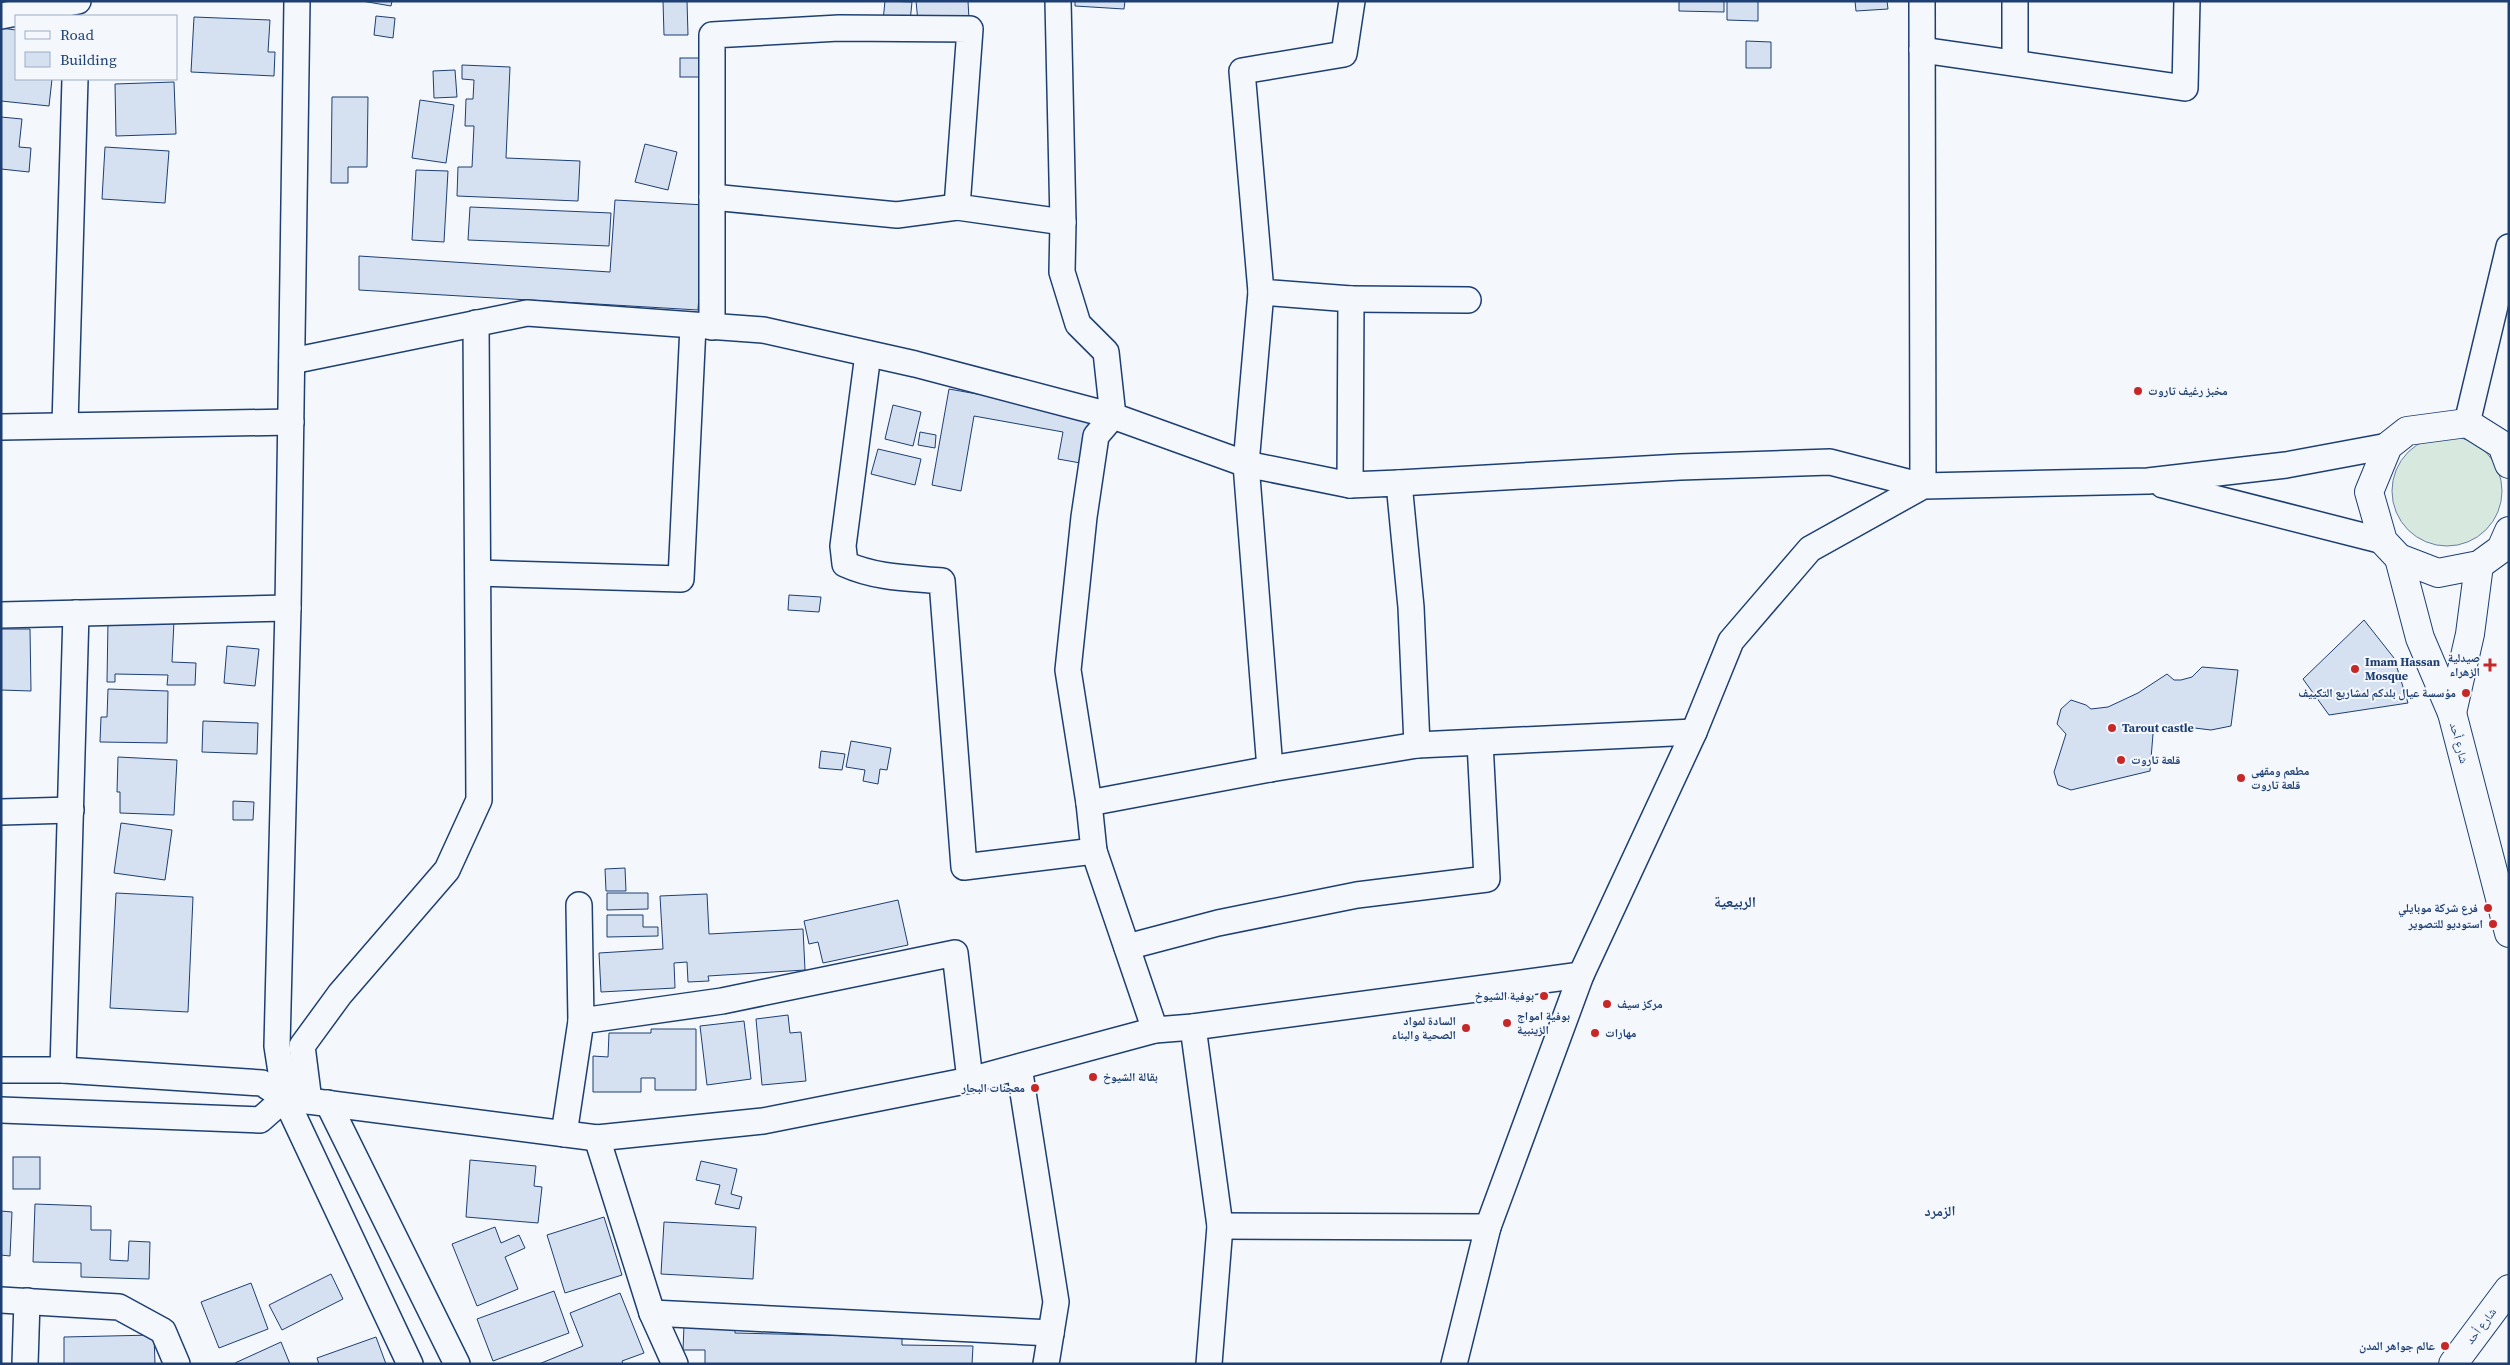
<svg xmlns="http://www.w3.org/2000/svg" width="2510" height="1365" viewBox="0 0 2510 1365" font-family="'Source Serif 4','Noto Naskh Arabic',serif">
	<rect width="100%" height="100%" fill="#f4f7fb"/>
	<circle fill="#d7e8df" stroke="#687fa3" cx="2447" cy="491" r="55"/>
	<g fill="#d5e0f0" stroke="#1d3f73">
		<path d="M 362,1 L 392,1 L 391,6 Z"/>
		<path d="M 663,1 L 687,1 L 688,35 L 664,35 Z"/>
		<path d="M 885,1 L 912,2 L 910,22 L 883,21 Z"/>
		<path d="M 916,1 L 968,1 L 969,19 L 918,22 Z"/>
		<path d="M 1075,1 L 1125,1 L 1124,9 L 1075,6 Z"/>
		<path d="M 1679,1 L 1724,1 L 1724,12 L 1679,11 Z"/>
		<path d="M 1727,1 L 1758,1 L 1758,21 L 1727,20 Z"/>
		<path d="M 1855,1 L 1887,1 L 1888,9 L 1856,11 Z"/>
		<path d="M 376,16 L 395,18 L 393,38 L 374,35 Z"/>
		<path d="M 194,17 L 270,20 L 268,52 L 275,52 L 274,76 L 191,72 Z"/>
		<path d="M 1,28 L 16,30 L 16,79 L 52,79 L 49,106 L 1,101 Z"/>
		<path d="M 1746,41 L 1771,42 L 1771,68 L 1746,68 Z"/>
		<rect x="680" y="58" width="20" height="19"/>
		<path d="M 462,65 L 510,67 L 506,158 L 580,161 L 578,201 L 457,196 L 458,167 L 472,167 L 474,126 L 465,126 L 466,99 L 473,99 L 474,80 L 462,79 Z"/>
		<path d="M 455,70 L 457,97 L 434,98 L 433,71 Z"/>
		<path d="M 174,82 L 176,134 L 116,136 L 115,84 Z"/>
		<path d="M 332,97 L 368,97 L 367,167 L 348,167 L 348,183 L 331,183 Z"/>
		<path d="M 420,100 L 454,105 L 446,163 L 412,158 Z"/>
		<path d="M 1,117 L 22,119 L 19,147 L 31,148 L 29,172 L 1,169 Z"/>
		<path d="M 645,144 L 677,152 L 668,190 L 635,182 Z"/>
		<path d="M 105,147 L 169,151 L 165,203 L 102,199 Z"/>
		<path d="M 416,170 L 448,171 L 444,242 L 412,240 Z"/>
		<path d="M 615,200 L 705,205 L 698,310 L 359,290 L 359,256 L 610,272 Z"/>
		<path d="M 470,207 L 611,213 L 609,246 L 468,240 Z"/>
		<path d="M 949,389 L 1095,415 L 1086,464 L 1058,459 L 1063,432 L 974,416 L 961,491 L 932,485 Z"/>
		<path d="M 893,405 L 921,412 L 913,446 L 885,439 Z"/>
		<path d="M 920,432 L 936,435 L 935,448 L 918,445 Z"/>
		<path d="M 878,449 L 921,459 L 915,485 L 871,474 Z"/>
		<path d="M 789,595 L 821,597 L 819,612 L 788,610 Z"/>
		<path d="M 108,620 L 174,621 L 172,662 L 196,663 L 195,685 L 167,685 L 168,675 L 115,674 L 115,682 L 107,682 Z"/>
		<path d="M 2364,620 L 2394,658 L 2408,703 L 2329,715 L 2303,679 Z"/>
		<path d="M 1,629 L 30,629 L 31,691 L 1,690 Z"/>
		<path d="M 227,646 L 259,649 L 255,686 L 224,683 Z"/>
		<path d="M 2202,667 L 2238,670 L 2231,726 L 2211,730 L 2170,725 L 2153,734 L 2150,771 L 2071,790 L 2058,785 L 2054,772 L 2066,734 L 2057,724 L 2061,709 L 2071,700 L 2086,705 L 2091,709 L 2108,707 L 2138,693 L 2167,674 L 2174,680 L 2181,680 L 2192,677 Z"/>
		<path d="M 108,689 L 168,691 L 167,743 L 100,742 L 101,717 L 107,717 Z"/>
		<path d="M 203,721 L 258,723 L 257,754 L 202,752 Z"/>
		<path d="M 851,741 L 891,748 L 887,770 L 880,769 L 878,784 L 863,781 L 865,770 L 846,767 Z"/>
		<path d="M 821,751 L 845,754 L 842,770 L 819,768 Z"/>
		<path d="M 118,757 L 177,760 L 174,815 L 120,813 L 120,792 L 117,792 Z"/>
		<path d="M 233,801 L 254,802 L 253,820 L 233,820 Z"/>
		<path d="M 121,823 L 172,830 L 165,880 L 114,873 Z"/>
		<path d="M 625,868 L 626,891 L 606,891 L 605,869 Z"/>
		<path d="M 116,893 L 193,897 L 188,1012 L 110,1008 Z"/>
		<path d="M 607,893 L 648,893 L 648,909 L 607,910 Z"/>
		<path d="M 707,894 L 709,934 L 803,929 L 805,970 L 708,976 L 709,981 L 688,982 L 687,962 L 674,963 L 675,988 L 601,992 L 599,953 L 663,949 L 660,896 Z"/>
		<path d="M 898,900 L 908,945 L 823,963 L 818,942 L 809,944 L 804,921 Z"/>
		<path d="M 607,915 L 643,915 L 643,927 L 658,927 L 658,936 L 607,937 Z"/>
		<path d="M 788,1015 L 790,1033 L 801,1032 L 806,1081 L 762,1085 L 756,1019 Z"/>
		<path d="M 744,1021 L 751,1079 L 707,1085 L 700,1026 Z"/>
		<path d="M 651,1029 L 696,1029 L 696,1090 L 655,1090 L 655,1078 L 641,1078 L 641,1092 L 593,1092 L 593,1056 L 608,1057 L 609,1033 L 651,1033 Z"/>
		<rect x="13" y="1157" width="27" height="32"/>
		<path d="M 470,1160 L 536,1166 L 534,1186 L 542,1187 L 538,1223 L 466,1217 Z"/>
		<path d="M 701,1161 L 737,1169 L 731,1194 L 742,1197 L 739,1209 L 715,1204 L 720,1185 L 696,1180 Z"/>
		<path d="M 35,1204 L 91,1206 L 91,1230 L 111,1230 L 110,1260 L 128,1261 L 129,1241 L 150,1242 L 149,1279 L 81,1277 L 81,1263 L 33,1262 Z"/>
		<path d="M 1,1211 L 12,1212 L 10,1256 L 1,1255 Z"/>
		<path d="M 604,1217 L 622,1275 L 565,1293 L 547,1235 Z"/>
		<path d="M 664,1222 L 756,1227 L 753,1279 L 661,1274 Z"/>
		<path d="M 495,1227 L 501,1243 L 519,1235 L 525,1248 L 505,1257 L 518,1289 L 477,1306 L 452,1244 Z"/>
		<path d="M 331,1274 L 343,1299 L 282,1330 L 269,1305 Z"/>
		<path d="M 251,1283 L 268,1329 L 219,1348 L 201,1302 Z"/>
		<path d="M 554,1291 L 569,1333 L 493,1361 L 477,1319 Z"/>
		<path d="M 620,1293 L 644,1353 L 622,1361 L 623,1364 L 539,1364 L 583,1346 L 570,1313 Z"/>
		<path d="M 684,1325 L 735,1327 L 735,1333 L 902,1337 L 902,1345 L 973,1346 L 972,1364 L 705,1364 L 705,1350 L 683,1350 Z"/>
		<path d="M 154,1335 L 155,1364 L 64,1364 L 64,1337 Z"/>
		<path d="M 376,1337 L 386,1364 L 319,1364 L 317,1358 Z"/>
		<path d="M 281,1342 L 290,1364 L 235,1364 L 235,1363 Z"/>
	</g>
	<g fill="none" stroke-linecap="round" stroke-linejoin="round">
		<g stroke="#1d3f73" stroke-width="28">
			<g id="minor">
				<path d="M 297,1 L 288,608 L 277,1046 L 285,1098 L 410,1364"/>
				<path d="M 1352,1 L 1344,54 L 1242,71 L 1261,292 L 1351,299 L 1350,485 L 1399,483 L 1411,607 L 1417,745"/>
				<path d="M 1,16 L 78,1"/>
				<path d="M 1922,50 L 2185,88 L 2187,1"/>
				<path d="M 2015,63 L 2015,1"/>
				<path d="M 712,197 L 897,215 L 957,207"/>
				<path d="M 1351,299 L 1468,300"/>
				<path d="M 712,327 L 712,35 L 839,28 L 970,29 L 957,207 L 1063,222 L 1058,1"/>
				<path d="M 868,354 L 843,546 L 845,564 C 876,578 908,578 942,581 L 964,867 L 1094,851"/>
				<path d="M 292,361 L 527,313 L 763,330 L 915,364 L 1113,416 L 1106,352 L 1078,324 L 1062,272 L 1063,222"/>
				<path d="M 2467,423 L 2509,247"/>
				<path d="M 65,425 L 75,79"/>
				<path d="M 1,427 L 291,422"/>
				<path d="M 1399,483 L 1680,467 L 1830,462 L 1923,486 L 1922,1"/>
				<path d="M 2163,485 L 2383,541"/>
				<path d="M 478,573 L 681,579 L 693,326"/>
				<path d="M 1,615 L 288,608"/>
				<path d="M 1270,769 L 1246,464 L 1350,485"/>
				<path d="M 1089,803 L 1068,670 L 1084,517 L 1096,436 L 1113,416 L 1246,464 L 1261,292"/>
				<path d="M 1,812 L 71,810"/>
				<path d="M 579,905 L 581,1021"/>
				<path d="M 1127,947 L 1218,923 L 1357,895 L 1487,879 L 1480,742"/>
				<path d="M 1193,1027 L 1220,1226 L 1209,1364"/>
				<path d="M 1155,1030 L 1094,851 L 1089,803 L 1270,769 L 1417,745 L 1694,732"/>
				<path d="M 1019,1067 L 1056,1302 L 1046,1364"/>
				<path d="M 1,1070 L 63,1070 L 262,1083 L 285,1098 L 597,1138 L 763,1121 L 970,1080 L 1155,1030 L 1193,1027 L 1581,975"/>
				<path d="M 63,1070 L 76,613"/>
				<path d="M 309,1101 L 302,1046 L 340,994 L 447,870 L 479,800 L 476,323"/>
				<path d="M 328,1103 L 457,1364"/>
				<path d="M 1,1110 L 260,1120 L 285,1098"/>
				<path d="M 564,1134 L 581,1021 L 722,1001 L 955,953 L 970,1080"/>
				<path d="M 597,1138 L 652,1313 L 675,1364"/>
				<path d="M 1220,1226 L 1488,1227"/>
				<path d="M 1,1300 L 119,1307 L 163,1331 L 177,1364"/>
				<path d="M 652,1313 L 1051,1333"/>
				<path d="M 25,1364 L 27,1301"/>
				<path d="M 1454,1364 L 1488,1227 L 1581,975 L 1694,732 L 1731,641 L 1810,549 L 1923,486 L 2148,481 L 2286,465 L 2388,446"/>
			</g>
		</g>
		<g stroke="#1d3f73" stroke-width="30">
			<g id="major">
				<path d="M 2509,464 L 2502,445 L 2467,423 L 2407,431 L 2388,446 L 2369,492 L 2383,541 L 2399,558 L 2438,573 L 2479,565 L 2501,549 L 2509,531"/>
				<path d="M 2399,558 L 2420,638 L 2452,713 L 2509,933"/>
				<path d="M 2452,713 L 2470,634 L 2479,565"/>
				<path d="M 2453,1364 L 2509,1289"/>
			</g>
		</g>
		<use href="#minor" stroke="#f4f7fb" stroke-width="25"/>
		<use href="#major" stroke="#f4f7fb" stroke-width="28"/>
	</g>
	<g fill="#c62828" stroke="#f4f7fb" stroke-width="2">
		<circle cx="2138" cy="391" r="5"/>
		<path d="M2487.5 657.5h5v5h5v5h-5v5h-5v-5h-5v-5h5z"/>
		<circle cx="2355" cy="669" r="5"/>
		<circle cx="2466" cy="693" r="5"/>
		<circle cx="2112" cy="728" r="5"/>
		<circle cx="2121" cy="760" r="5"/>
		<circle cx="2241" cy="778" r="5"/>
		<circle cx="2488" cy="908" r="5"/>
		<circle cx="2493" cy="924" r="5"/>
		<circle cx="1544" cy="996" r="5"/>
		<circle cx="1607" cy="1004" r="5"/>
		<circle cx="1507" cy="1023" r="5"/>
		<circle cx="1466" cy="1028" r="5"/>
		<circle cx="1595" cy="1033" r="5"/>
		<circle cx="1093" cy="1077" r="5"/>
		<circle cx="1035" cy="1088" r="5"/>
		<circle cx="2445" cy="1346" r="5"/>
	</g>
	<g text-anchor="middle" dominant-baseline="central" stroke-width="4" stroke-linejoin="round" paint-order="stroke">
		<g font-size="12" font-weight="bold" fill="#1d3f73" stroke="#f4f7fb" text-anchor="start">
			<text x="2148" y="391">مخبز رغيف تاروت</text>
			<text x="2480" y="658" text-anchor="end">صيدلية<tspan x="2480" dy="14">الزهراء</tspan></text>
			<text x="2365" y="662">Imam Hassan<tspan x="2365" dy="14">Mosque</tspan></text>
			<text x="2456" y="693" text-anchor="end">مؤسسة عيال بلدكم لمشاريع التكييف</text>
			<text x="2122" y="728">Tarout castle</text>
			<text x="2131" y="760">قلعة تاروت</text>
			<text x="2251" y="771">مطعم ومقهى<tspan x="2251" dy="14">قلعة تاروت</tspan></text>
			<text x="2478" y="908" text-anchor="end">فرع شركة موبايلي</text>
			<text x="2483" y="924" text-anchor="end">استوديو للتصوير</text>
			<text x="1534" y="996" text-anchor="end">بوفية الشيوخ</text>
			<text x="1617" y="1004">مركز سيف</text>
			<text x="1517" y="1016">بوفية امواج<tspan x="1517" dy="14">الزينبية</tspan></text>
			<text x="1456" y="1021" text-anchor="end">السادة لمواد<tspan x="1456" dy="14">الصحية والبناء</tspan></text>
			<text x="1605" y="1033">مهارات</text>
			<text x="1103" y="1077">بقالة الشيوخ</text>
			<text x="1025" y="1088" text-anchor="end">معجنات البحار</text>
			<text x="2435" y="1346" text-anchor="end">عالم جواهر المدن</text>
		</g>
		<g font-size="12" fill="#1d3f73" stroke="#f4f7fb">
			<text transform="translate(2459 743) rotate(75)">شارع أحد</text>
			<text transform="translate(2481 1326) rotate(-53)">شارع أحد</text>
		</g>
		<g font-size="14" font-weight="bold" fill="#1d3f73" stroke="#f4f7fb">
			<text x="1940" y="1211">الزمرد</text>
		</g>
		<g font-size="15" font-weight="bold" fill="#1d3f73" stroke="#f4f7fb">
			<text x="1735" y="901">الربيعية</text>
		</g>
	</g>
	<rect width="2510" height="1365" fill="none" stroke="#1d3f73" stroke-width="5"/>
	<rect x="15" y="15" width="162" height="65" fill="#f4f7fb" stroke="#9eadc5"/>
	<rect x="25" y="31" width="25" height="8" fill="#f4f7fb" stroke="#9eadc5"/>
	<text x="60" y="40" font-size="15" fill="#1d3f73">Road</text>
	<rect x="25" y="52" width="25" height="15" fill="#d5e0f0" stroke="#9eadc5"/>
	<text x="60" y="65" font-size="15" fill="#1d3f73">Building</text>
</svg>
